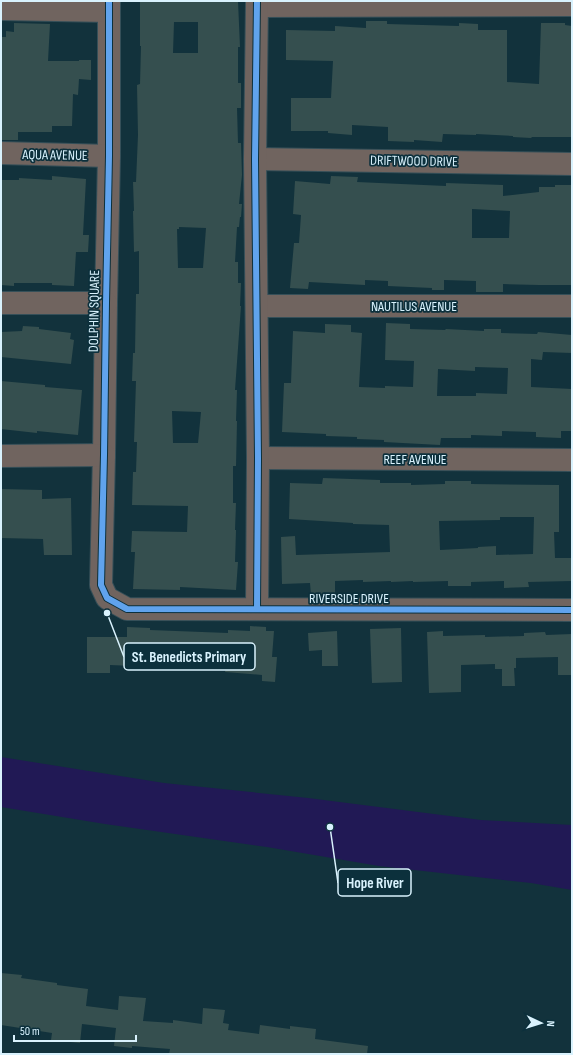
<svg xmlns="http://www.w3.org/2000/svg" width="573" height="1055" viewBox="0 0 573 1055" font-family="'Sofia Sans Condensed',sans-serif">
	<rect width="100%" height="100%" fill="#12323c"/>
	<path fill="#211955" d="M 1,757 L 164,783 L 308,798 L 481,820 L 572,825 L 572,890 L 531,883 L 379,866 L 267,847 L 105,824 L 1,807 Z"/>
	<g fill="#354f4f" fill-rule="evenodd">
		<path d="M 140,1 L 238,1 L 240,47 L 238,47 L 238,83 L 241,83 L 241,108 L 237,108 L 238,143 L 241,143 L 242,175 L 239,204 L 242,204 L 241,217 L 240,217 L 239,227 L 237,227 L 235,262 L 238,262 L 238,283 L 241,283 L 240,306 L 241,306 L 235,390 L 237,390 L 236,421 L 237,421 L 236,466 L 233,466 L 233,503 L 236,503 L 235,530 L 236,530 L 235,562 L 238,562 L 236,590 L 180,587 L 180,590 L 133,589 L 135,552 L 131,552 L 132,531 L 187,532 L 188,506 L 132,505 L 133,472 L 136,472 L 137,442 L 134,442 L 136,381 L 132,381 L 133,353 L 135,353 L 136,294 L 139,294 L 139,251 L 134,252 L 133,211 L 134,211 L 133,182 L 136,182 L 138,135 L 137,85 L 140,84 L 141,46 L 140,46 ZM 174,22 L 198,22 L 198,53 L 173,53 ZM 179,227 L 206,228 L 203,268 L 178,268 L 177,229 L 179,229 ZM 172,411 L 201,412 L 198,443 L 173,443 Z"/>
		<path d="M 366,21 L 387,21 L 387,24 L 459,26 L 459,23 L 478,24 L 478,30 L 507,30 L 507,82 L 539,84 L 541,23 L 565,23 L 565,25 L 572,26 L 572,137 L 532,137 L 531,138 L 513,137 L 513,136 L 476,134 L 476,135 L 443,134 L 442,142 L 414,140 L 414,142 L 388,141 L 388,127 L 352,125 L 352,135 L 328,133 L 328,131 L 291,131 L 291,98 L 331,98 L 333,61 L 286,60 L 286,30 L 335,31 L 335,26 L 366,28 Z"/>
		<path d="M 14,23 L 50,24 L 48,61 L 79,61 L 79,60 L 91,60 L 91,80 L 79,79 L 78,95 L 73,94 L 72,126 L 52,126 L 52,132 L 18,132 L 18,140 L 1,140 L 1,37 L 6,37 L 6,31 L 14,32 Z"/>
		<path d="M 52,176 L 86,179 L 83,235 L 89,235 L 88,252 L 76,252 L 74,286 L 52,285 L 52,283 L 14,283 L 14,286 L 1,285 L 1,180 L 19,180 L 19,178 L 52,180 Z"/>
		<path d="M 331,176 L 358,177 L 357,182 L 446,186 L 446,183 L 503,185 L 503,196 L 539,192 L 539,187 L 555,187 L 555,185 L 572,185 L 572,285 L 539,285 L 503,284 L 503,292 L 476,292 L 476,281 L 444,280 L 444,290 L 432,290 L 432,288 L 388,286 L 388,281 L 365,280 L 365,285 L 309,282 L 308,289 L 290,288 L 294,243 L 299,243 L 301,215 L 293,214 L 295,181 L 330,184 ZM 472,209 L 510,211 L 509,238 L 472,238 Z"/>
		<path d="M 386,323 L 410,324 L 410,329 L 445,330 L 446,329 L 484,331 L 484,329 L 501,329 L 501,333 L 537,334 L 538,332 L 572,335 L 572,353 L 543,352 L 542,360 L 531,359 L 531,387 L 572,389 L 572,431 L 561,431 L 561,438 L 536,437 L 536,432 L 502,431 L 502,436 L 471,435 L 471,438 L 441,438 L 440,445 L 384,442 L 384,440 L 357,439 L 357,437 L 326,436 L 326,434 L 282,432 L 284,383 L 291,383 L 293,331 L 325,333 L 325,324 L 351,325 L 351,332 L 362,333 L 359,387 L 385,388 L 385,386 L 413,387 L 414,361 L 385,360 ZM 475,367 L 508,368 L 507,394 L 476,393 L 476,396 L 437,396 L 438,369 L 475,371 Z"/>
		<path d="M 23,326 L 39,327 L 39,329 L 71,333 L 70,339 L 74,340 L 71,364 L 1,357 L 1,332 L 22,331 Z"/>
		<path d="M 1,381 L 45,385 L 45,387 L 82,390 L 78,435 L 37,431 L 37,433 L 1,429 Z"/>
		<path d="M 323,478 L 380,480 L 380,483 L 411,483 L 411,485 L 445,484 L 445,481 L 471,481 L 471,484 L 559,485 L 559,532 L 554,532 L 555,558 L 572,558 L 572,581 L 528,582 L 529,587 L 504,588 L 504,581 L 471,582 L 471,586 L 448,586 L 448,581 L 413,582 L 413,581 L 391,582 L 391,581 L 363,582 L 363,580 L 335,581 L 335,594 L 311,595 L 310,583 L 282,584 L 281,537 L 295,536 L 296,555 L 390,552 L 389,525 L 353,524 L 353,523 L 289,519 L 290,483 L 322,484 ZM 500,517 L 534,517 L 533,554 L 496,555 L 496,546 L 478,547 L 478,548 L 440,550 L 439,521 L 500,520 Z"/>
		<path d="M 1,489 L 42,490 L 42,499 L 71,498 L 72,555 L 44,555 L 43,539 L 1,538 Z"/>
		<path d="M 250,626 L 266,627 L 266,631 L 274,631 L 272,657 L 277,657 L 275,682 L 262,681 L 262,675 L 225,672 L 226,668 L 183,667 L 183,670 L 156,669 L 156,667 L 110,665 L 110,673 L 87,673 L 87,637 L 127,637 L 127,627 L 150,628 L 150,630 L 228,633 L 228,630 L 250,631 Z"/>
		<path d="M 401,628 L 402,682 L 372,683 L 370,629 Z"/>
		<path d="M 337,631 L 338,666 L 322,666 L 322,650 L 309,651 L 308,633 Z"/>
		<path d="M 443,631 L 443,636 L 485,635 L 485,637 L 524,636 L 524,633 L 545,632 L 546,635 L 572,634 L 572,675 L 558,675 L 558,657 L 516,658 L 516,668 L 514,668 L 515,686 L 502,686 L 502,669 L 495,669 L 495,664 L 461,665 L 461,692 L 429,693 L 427,632 Z"/>
		<path d="M 1,973 L 22,975 L 21,978 L 57,983 L 57,985 L 88,989 L 86,1006 L 118,1010 L 119,996 L 146,998 L 143,1021 L 173,1023 L 173,1020 L 202,1024 L 203,1008 L 225,1010 L 223,1023 L 229,1024 L 228,1030 L 259,1034 L 260,1025 L 290,1029 L 290,1026 L 316,1029 L 315,1039 L 368,1046 L 367,1054 L 169,1054 L 170,1049 L 132,1046 L 132,1048 L 114,1046 L 116,1028 L 82,1024 L 80,1043 L 51,1040 L 52,1033 L 1,1025 Z"/>
	</g>
	<g fill="none" stroke-linecap="round" stroke-linejoin="round">
		<g stroke="#354f58" stroke-width="24">
			<g id="minor">
				<path d="M 109,1 L 109,156 L 106,303 L 104,455 L 101,585 L 107,598 L 127,609 L 572,610"/>
				<path d="M 257,6 L 572,5"/>
				<path d="M 1,9 L 109,11"/>
				<path d="M 1,153 L 109,156"/>
				<path d="M 255,159 L 572,164"/>
				<path d="M 1,303 L 106,303"/>
				<path d="M 257,306 L 572,306"/>
				<path d="M 1,456 L 104,455"/>
				<path d="M 258,458 L 572,460"/>
				<path d="M 257,609 L 258,458 L 255,159 L 257,1"/>
			</g>
		</g>
		<use href="#minor" stroke="#70645f" stroke-width="22"/>
		<g stroke="#0c303c" stroke-width="8">
			<g id="cycleway">
				<path d="M 109,1 L 109,156 L 106,303 L 104,455 L 101,585 L 107,598 L 127,609 L 572,610"/>
				<path d="M 257,609 L 258,458 L 255,159 L 257,1"/>
			</g>
		</g>
		<use href="#cycleway" stroke="#60a3ed" stroke-width="6"/>
	</g>
	<g text-anchor="middle" dominant-baseline="central" stroke-width="3.5" stroke-linejoin="round" paint-order="stroke">
		<g font-size="14" fill="#d9f2fd" stroke="#0c303c">
			<text transform="translate(55 155) rotate(1)">AQUA AVENUE</text>
			<text transform="translate(414 161) rotate(1)">DRIFTWOOD DRIVE</text>
			<text x="414" y="306">NAUTILUS AVENUE</text>
			<text transform="translate(94 311) rotate(-89)">DOLPHIN SQUARE</text>
			<text x="415" y="459">REEF AVENUE</text>
			<text x="349" y="598">RIVERSIDE DRIVE</text>
		</g>
	</g>
	<path fill="none" stroke="#d9f2fd" stroke-width="1.5" d="M107 613L124 657M330 827L338 883"/>
	<g fill="#d9f2fd" stroke="#0c303c" stroke-width="1.5">
		<circle cx="107" cy="613" r="4"/>
		<circle cx="330" cy="827" r="4"/>
	</g>
	<g fill="#0c303c" stroke="#d9f2fd" stroke-width="1.5">
		<rect x="124" y="643" width="131" height="27" rx="4"/>
		<rect x="338" y="869" width="73" height="27" rx="4"/>
	</g>
	<g font-size="15" text-anchor="middle" font-weight="bold" fill="#d9f2fd">
		<text x="189" y="662">St. Benedicts Primary</text>
		<text x="375" y="888">Hope River</text>
	</g>
	<rect width="573" height="1055" fill="none" stroke="#d9f2fd" stroke-width="4"/>
	<g transform="translate(541 1023) rotate(94)" stroke="#0c303c" stroke-width="3" paint-order="stroke">
	<path d="M0-3L7 15L0 10L-7 15Z" fill="#d9f2fd"/>
	<text y="-6" font-size="11" font-weight="bold" text-anchor="middle" fill="#d9f2fd">N</text>
	</g>
	<path d="M14 1035v6h122v-6" fill="none" stroke="#d9f2fd" stroke-width="2"/>
	<text x="20" y="1035" font-size="12" fill="#d9f2fd" stroke="#0c303c" stroke-width="3" paint-order="stroke">50 m</text>
</svg>
